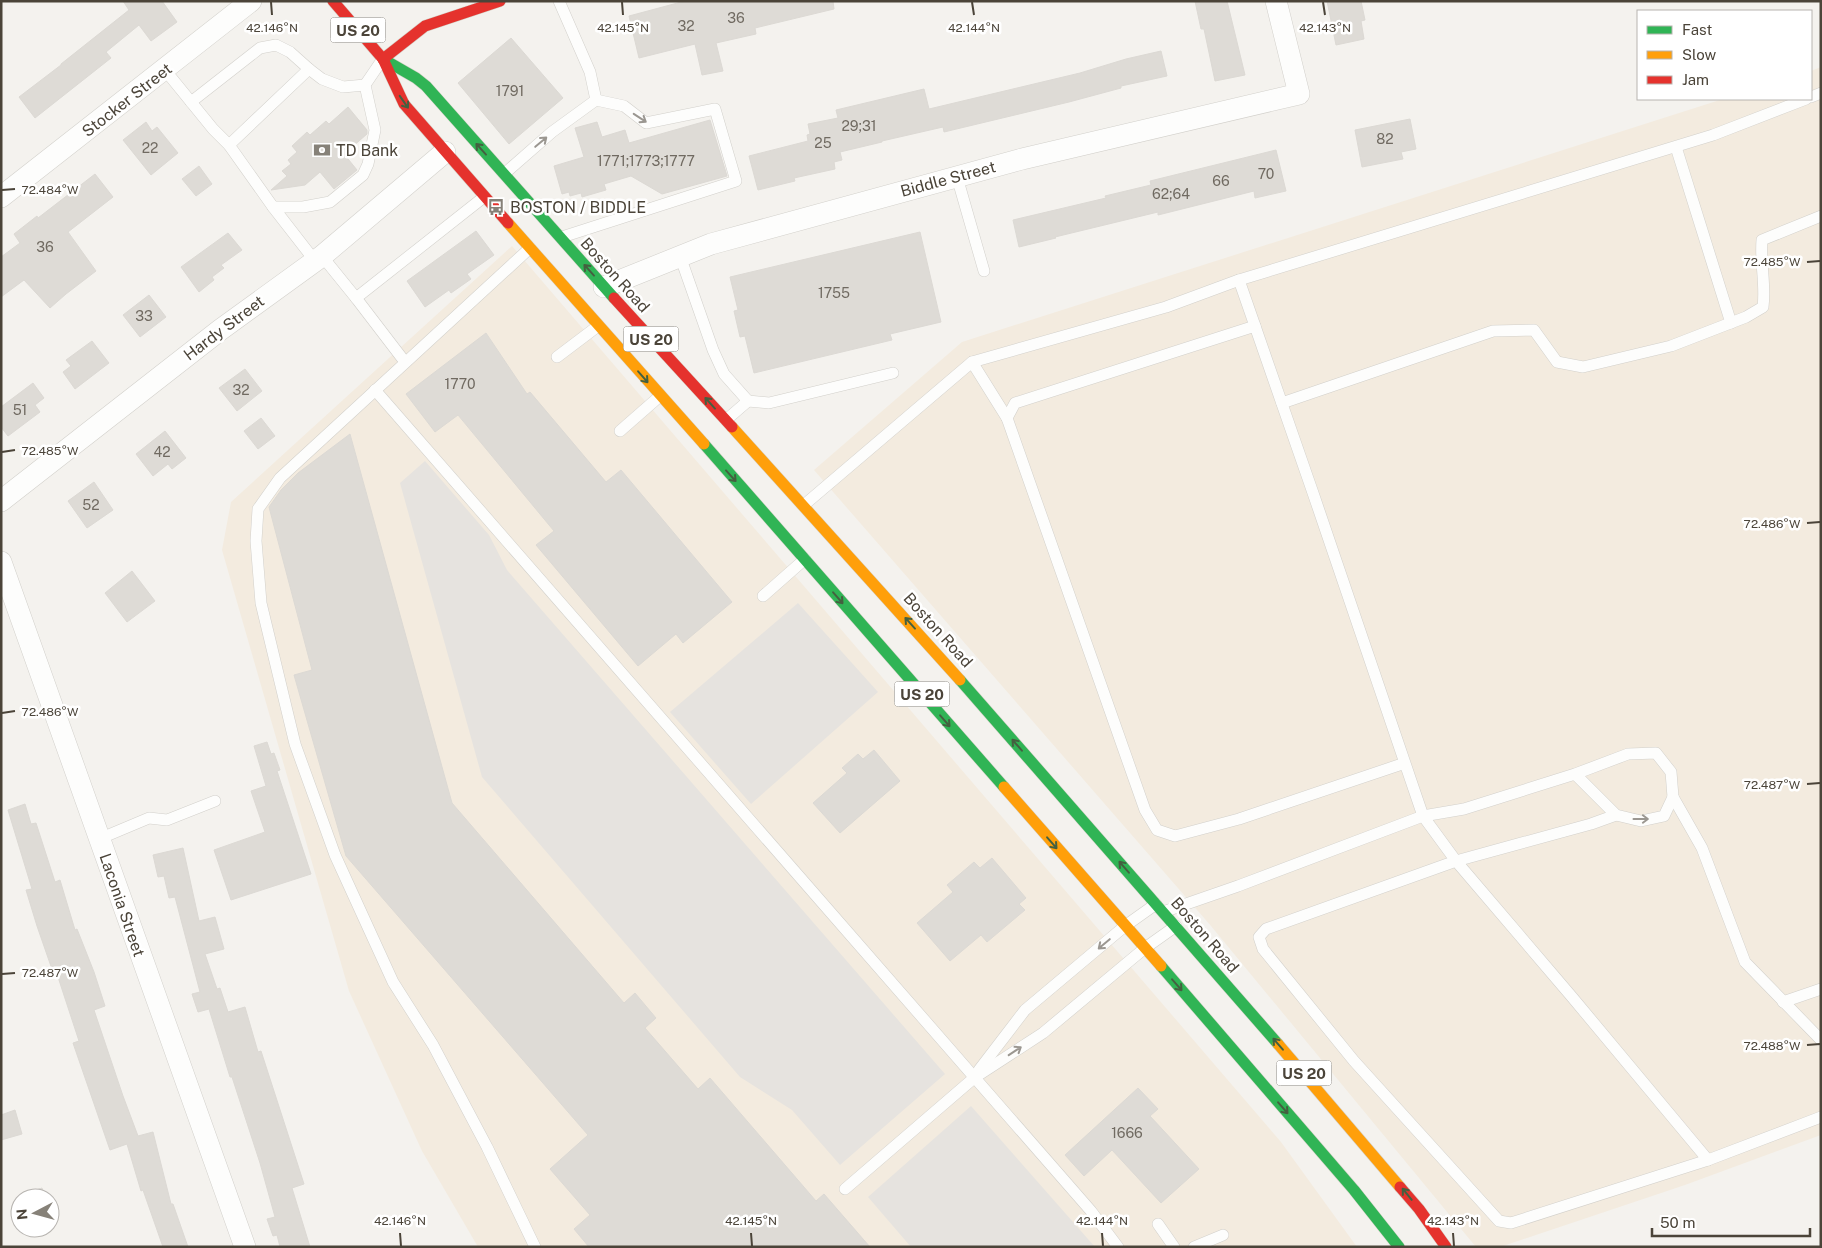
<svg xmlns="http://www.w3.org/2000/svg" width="1822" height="1248" viewBox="0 0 1822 1248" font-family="'Public Sans',sans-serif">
	<rect width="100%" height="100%" fill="#f4f2ee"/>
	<g fill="#f3ebdf">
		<path d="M 1821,67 L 1821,1135 L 1685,1185 L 1500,1247 L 1476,1247 L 1211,926 L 814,470 L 962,342 L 1723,99 L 1811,99 L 1811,71 Z"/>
		<path d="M 512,246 L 1281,1142 L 1357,1247 L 478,1247 L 422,1151 L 349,991 L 222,550 L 231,502 Z"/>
	</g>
	<g fill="#e6e3df">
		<path d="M 425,461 L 489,535 L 507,570 L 945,1074 L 840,1165 L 792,1110 L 740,1077 L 482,777 L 400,483 Z"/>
		<path d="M 798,603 L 878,692 L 751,804 L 670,712 Z"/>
		<path d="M 971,1106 L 1095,1247 L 911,1247 L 868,1197 Z"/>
	</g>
	<g fill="#dedbd6" stroke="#dcd9d4">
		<path d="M 123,1 L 162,1 L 177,22 L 151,41 L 139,25 L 106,52 L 111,58 L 35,118 L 19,97 L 61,65 L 61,64 L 129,10 Z"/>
		<path d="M 685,1 L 833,1 L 834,9 L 755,28 L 756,34 L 716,43 L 723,71 L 702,75 L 695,44 L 639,58 L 629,16 Z"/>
		<path d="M 1195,1 L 1227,1 L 1245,75 L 1215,81 L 1204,29 L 1201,29 Z"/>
		<path d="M 1327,1 L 1361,1 L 1365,20 L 1361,21 L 1364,39 L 1336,45 Z"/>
		<path d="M 511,38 L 563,98 L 509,144 L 458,83 Z"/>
		<path d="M 1161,51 L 1167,76 L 1121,86 L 1121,88 L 1069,102 L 944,132 L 943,127 L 882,141 L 882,142 L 840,152 L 842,160 L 834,162 L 835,169 L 794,178 L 795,181 L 758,190 L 749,156 L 808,141 L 807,135 L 810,134 L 808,124 L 838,118 L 836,110 L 924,89 L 929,109 L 1080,73 L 1126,59 Z"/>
		<path d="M 348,107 L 367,130 L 367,134 L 344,154 L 357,170 L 334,189 L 320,172 L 305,185 L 271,190 L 287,176 L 282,171 L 291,164 L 288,160 L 297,152 L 292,146 L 307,132 L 310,135 L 326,121 L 329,124 Z"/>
		<path d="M 1410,119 L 1416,149 L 1401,152 L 1403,159 L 1362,167 L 1355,130 Z"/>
		<path d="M 710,120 L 727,176 L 662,194 L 631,176 L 604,184 L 606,190 L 582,197 L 581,193 L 570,196 L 569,192 L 562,194 L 554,166 L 584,157 L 575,128 L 597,122 L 602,137 L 625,130 L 629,143 Z"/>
		<path d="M 146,122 L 152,131 L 157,127 L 178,153 L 151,175 L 123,140 Z"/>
		<path d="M 1276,150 L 1286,191 L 1255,198 L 1254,191 L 1158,215 L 1158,212 L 1055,237 L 1056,238 L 1019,247 L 1013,220 L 1106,198 L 1105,196 L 1151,185 L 1150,181 Z"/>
		<path d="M 199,166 L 212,184 L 196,196 L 182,179 Z"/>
		<path d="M 95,174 L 113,197 L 68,232 L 96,271 L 66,294 L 50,308 L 24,280 L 1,297 L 1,257 L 20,243 L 14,234 L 37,216 L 38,218 Z"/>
		<path d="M 476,231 L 494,255 L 467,274 L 471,279 L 451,293 L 449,290 L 425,307 L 407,281 Z"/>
		<path d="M 920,232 L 941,322 L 890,334 L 892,340 L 754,373 L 745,336 L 740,337 L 734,311 L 738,310 L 730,277 Z"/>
		<path d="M 228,233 L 242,250 L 221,265 L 224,268 L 212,277 L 214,280 L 199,292 L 181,267 Z"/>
		<path d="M 149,295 L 166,317 L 140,337 L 123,315 Z"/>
		<path d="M 486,333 L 527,394 L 530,392 L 606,482 L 621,470 L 732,602 L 683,643 L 676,634 L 638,666 L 536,545 L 554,531 L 458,415 L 435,432 L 406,394 Z"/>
		<path d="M 92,341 L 109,363 L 75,389 L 63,372 L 71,366 L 66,360 Z"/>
		<path d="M 245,369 L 262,391 L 237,411 L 219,388 Z"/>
		<path d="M 33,383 L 44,398 L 35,405 L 40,412 L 8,436 L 1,427 L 1,407 Z"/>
		<path d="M 261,418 L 275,436 L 258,449 L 244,431 Z"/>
		<path d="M 165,431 L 186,458 L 172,469 L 168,464 L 153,476 L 136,454 Z"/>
		<path d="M 350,434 L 452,803 L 624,1003 L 635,993 L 656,1018 L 645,1028 L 698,1089 L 710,1078 L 816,1201 L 824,1194 L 870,1247 L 589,1247 L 574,1229 L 590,1215 L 550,1169 L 588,1135 L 346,856 L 294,675 L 312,670 L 269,507 L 281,490 L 298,473 Z"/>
		<path d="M 94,482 L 113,510 L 87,528 L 68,501 Z"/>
		<path d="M 132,571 L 155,601 L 127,622 L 105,593 Z"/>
		<path d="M 267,742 L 271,754 L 274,753 L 280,770 L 277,771 L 311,874 L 231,900 L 214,850 L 265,832 L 251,791 L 266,786 L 254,746 Z"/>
		<path d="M 874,750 L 900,781 L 840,833 L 813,803 L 847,773 L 842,768 L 858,754 L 863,759 Z"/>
		<path d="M 25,804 L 31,824 L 36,823 L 55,882 L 60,880 L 75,930 L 77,929 L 94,972 L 105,1006 L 94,1010 L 123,1096 L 138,1136 L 153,1132 L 171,1204 L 173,1204 L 188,1247 L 163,1247 L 143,1190 L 141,1191 L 127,1144 L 110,1150 L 73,1043 L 79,1041 L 57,974 L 54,975 L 37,926 L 26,890 L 32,889 L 8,810 Z"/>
		<path d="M 183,848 L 199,921 L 215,917 L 224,949 L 205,954 L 217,989 L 220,988 L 228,1012 L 245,1007 L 258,1052 L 261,1051 L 294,1153 L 304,1184 L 292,1188 L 310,1247 L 280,1247 L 277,1235 L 273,1236 L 267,1219 L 275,1217 L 260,1163 L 232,1077 L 230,1077 L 209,1009 L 198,1012 L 192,994 L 200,992 L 175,897 L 169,898 L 164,876 L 158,877 L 153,855 Z"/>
		<path d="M 992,858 L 1026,898 L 1019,904 L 1025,910 L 987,942 L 981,935 L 950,961 L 917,923 L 953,892 L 947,885 L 974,862 L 980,868 Z"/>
		<path d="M 1138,1088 L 1158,1109 L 1150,1116 L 1199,1169 L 1161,1203 L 1112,1150 L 1084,1176 L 1065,1155 Z"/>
		<path d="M 15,1110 L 22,1134 L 1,1140 L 1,1115 Z"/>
		<path d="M 42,1188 L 45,1198 L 22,1198 L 21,1195 Z"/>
		<path d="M 50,1214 L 54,1227 L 30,1235 L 27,1228 L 50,1228 Z"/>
	</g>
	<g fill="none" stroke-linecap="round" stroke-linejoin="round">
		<g stroke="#d2d0cb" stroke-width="12">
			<g id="lane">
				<path d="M 559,1 L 590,72 L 596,100"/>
				<path d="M 165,70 L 213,129 L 229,145 L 273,207 L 315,261"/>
				<path d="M 1811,97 L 1821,93"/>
				<path d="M 191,102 L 260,48 L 276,45 L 290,52 L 309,69 L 322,79 L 343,87 L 365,85"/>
				<path d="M 229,145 L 309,69"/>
				<path d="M 1676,147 L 1731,323"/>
				<path d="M 504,174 L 552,132 L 596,100 L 624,106 L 646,123 L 715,109 L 736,181 L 562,237"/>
				<path d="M 957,177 L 984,271"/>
				<path d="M 273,207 L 303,207 L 330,202 L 363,175 L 368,164 L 375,130 L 365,85 L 382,60"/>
				<path d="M 530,248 L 280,478 L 258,509 L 256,541 L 261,603 L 295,744 L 335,855 L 393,982 L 433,1045 L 487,1147 L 535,1247"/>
				<path d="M 322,256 L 356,298 L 484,197"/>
				<path d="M 680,256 L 713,350 L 724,374 L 748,401 L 726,420"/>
				<path d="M 1239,280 L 1713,135 L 1806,99"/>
				<path d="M 356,298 L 405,362"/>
				<path d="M 557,357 L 598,326"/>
				<path d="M 972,362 L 1166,307 L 1239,280 L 1255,326"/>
				<path d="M 375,390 L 1091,1211 L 1118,1247"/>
				<path d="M 748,401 L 769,403 L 893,373"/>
				<path d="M 1282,403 L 1493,331 L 1534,330 L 1557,362 L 1583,367 L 1671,346 L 1746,317 L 1763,307 C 1766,285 1760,263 1762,240 L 1821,216"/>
				<path d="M 620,431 L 660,396"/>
				<path d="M 804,505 L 972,362 L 1007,418"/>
				<path d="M 763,596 L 805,559"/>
				<path d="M 1405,763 L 1239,819 L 1175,836 L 1157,830 L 1145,810 L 1007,418 L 1015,403 L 1255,326 C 1312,489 1368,652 1423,816 L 1464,809 L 1575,774 L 1628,754 L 1656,753 L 1671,772 L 1673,797 L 1664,816 L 1641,821 L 1616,815 L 1575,774"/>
				<path d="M 1673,797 L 1702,848 L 1745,962 L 1821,1040"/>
				<path d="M 99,839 L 149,818 L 167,820 L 215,801"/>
				<path d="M 1163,912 L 1238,886 L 1423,816 L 1456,861 L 1572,997 L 1708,1160 L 1511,1223 L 1499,1221 L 1354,1061 L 1263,949 L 1259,937 L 1266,929 L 1456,861 L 1591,824 L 1616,815"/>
				<path d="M 1783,1002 L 1821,989"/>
				<path d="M 979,1070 L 1025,1010 L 1125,926 L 1156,904"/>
				<path d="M 1708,1160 L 1821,1117"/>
				<path d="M 845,1189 L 974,1078 L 1043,1033 L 1145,948 L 1176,926"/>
				<path d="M 1158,1224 L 1174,1247"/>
				<path d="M 1194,1247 L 1223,1235"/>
			</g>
		</g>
		<g stroke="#d2d0cb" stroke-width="22">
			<g id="street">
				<path d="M 1,197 L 251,1"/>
				<path d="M 604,287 L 711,244 L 1022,159 L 1299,94 L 1276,1"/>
				<path d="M 1,501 L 220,330 L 322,256 L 445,152"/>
				<path d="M 1,562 L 245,1247"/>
			</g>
		</g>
		<g stroke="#d3cfc5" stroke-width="12">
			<g id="fast">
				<path d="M 383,59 L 416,78 L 426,86 L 614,298"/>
				<path d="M 704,444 L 1004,787"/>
				<path d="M 960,680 L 1278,1044"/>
				<path d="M 1161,966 L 1354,1190 L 1399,1247"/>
			</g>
		</g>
		<g stroke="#d3cfc5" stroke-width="12">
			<g id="slow">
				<path d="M 508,223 L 704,444"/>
				<path d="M 732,427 L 960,680"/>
				<path d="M 1004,787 L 1161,966"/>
				<path d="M 1278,1044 L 1400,1187"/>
			</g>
		</g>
		<g stroke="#d3cfc5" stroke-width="12">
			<g id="jam">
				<path d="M 333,1 L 383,59 L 404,104 L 508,223"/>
				<path d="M 383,59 L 425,26 L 500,1"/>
				<path d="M 614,298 L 732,427"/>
				<path d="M 1400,1187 L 1419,1209 L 1446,1247"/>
			</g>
		</g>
		<use href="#lane" stroke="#fdfdfc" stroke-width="11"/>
		<use href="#street" stroke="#fdfdfc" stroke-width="21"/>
		<use href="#fast" stroke="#30b455" stroke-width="11"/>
		<use href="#slow" stroke="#ff9f0a" stroke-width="11"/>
		<use href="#jam" stroke="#e5322d" stroke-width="11"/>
	</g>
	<defs><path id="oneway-shaft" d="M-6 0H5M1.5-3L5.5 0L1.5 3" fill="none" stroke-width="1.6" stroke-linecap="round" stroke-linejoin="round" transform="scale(1.25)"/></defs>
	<g stroke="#446040">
		<use href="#oneway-shaft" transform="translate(404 102) rotate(55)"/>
		<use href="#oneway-shaft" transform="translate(481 149) rotate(-132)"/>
		<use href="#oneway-shaft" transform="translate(589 270) rotate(-132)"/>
		<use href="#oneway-shaft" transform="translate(643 377) rotate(49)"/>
		<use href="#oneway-shaft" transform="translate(710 403) rotate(-132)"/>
		<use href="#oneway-shaft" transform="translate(731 476) rotate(48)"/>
		<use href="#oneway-shaft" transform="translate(838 598) rotate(49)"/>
		<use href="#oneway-shaft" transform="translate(910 623) rotate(-132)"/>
		<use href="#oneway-shaft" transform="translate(945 721) rotate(49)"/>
		<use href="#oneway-shaft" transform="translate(1017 745) rotate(-131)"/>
		<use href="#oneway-shaft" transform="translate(1052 843) rotate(49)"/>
		<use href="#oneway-shaft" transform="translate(1124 867) rotate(-131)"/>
		<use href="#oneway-shaft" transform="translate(1177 985) rotate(49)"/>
		<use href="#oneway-shaft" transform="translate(1278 1044) rotate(-131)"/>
		<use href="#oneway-shaft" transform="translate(1283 1108) rotate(49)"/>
		<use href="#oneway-shaft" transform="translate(1407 1194) rotate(-129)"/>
	</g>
	<g stroke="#9b9791">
		<use href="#oneway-shaft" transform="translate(640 118) rotate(33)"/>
		<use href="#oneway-shaft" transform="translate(541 142) rotate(-40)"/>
		<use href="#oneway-shaft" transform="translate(1641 819)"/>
		<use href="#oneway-shaft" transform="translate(1104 944) rotate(140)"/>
		<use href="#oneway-shaft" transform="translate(1015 1051) rotate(-33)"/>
	</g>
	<path fill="none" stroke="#4b4439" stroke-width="2" d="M 271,2 L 272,15M 622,2 L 623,15M 972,2 L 974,15M 1323,2 L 1325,15M 2,190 L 15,189M 1807,262 L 1820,261M 2,452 L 15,450M 1807,523 L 1820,522M 2,713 L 15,711M 1807,784 L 1820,783M 2,974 L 15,973M 1807,1045 L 1820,1044M 400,1233 L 401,1246M 751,1233 L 752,1246M 1102,1233 L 1103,1246M 1453,1233 L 1454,1246"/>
	<defs>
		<g id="bank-bare" transform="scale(1.35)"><path d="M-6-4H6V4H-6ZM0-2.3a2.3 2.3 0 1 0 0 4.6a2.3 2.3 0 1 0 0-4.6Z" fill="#868178" stroke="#fff" stroke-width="2.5" paint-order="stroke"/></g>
		<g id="bus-bare" transform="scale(1.35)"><path d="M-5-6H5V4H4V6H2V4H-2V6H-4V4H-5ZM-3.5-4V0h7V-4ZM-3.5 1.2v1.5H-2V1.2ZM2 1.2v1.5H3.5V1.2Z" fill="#868178" stroke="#fff" stroke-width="2.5" paint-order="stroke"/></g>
	</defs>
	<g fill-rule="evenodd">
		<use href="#bank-bare" x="322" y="150"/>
		<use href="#bus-bare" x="496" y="207"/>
	</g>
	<g text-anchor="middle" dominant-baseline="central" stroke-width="5" stroke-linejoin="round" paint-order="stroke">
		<g font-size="14" fill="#706a61">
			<text x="736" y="18">36</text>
			<text x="686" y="26">32</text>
			<text x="510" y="91">1791</text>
			<text x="859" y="126">29;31</text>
			<text x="1385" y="139">82</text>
			<text x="823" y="143">25</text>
			<text x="150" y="148">22</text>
			<text x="646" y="161">1771;1773;1777</text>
			<text x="1266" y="174">70</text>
			<text x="1221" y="181">66</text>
			<text x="1171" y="194">62;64</text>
			<text x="45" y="247">36</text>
			<text x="834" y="293">1755</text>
			<text x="144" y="316">33</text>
			<text x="460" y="384">1770</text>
			<text x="241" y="390">32</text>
			<text x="20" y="410">51</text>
			<text x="162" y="452">42</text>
			<text x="91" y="505">52</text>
			<text x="1127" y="1133">1666</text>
		</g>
		<g fill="#fff" stroke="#817c74" stroke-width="1">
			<rect x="330.5" y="17.5" width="55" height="25" rx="4"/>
			<rect x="623.5" y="326.5" width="55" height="25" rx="4"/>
			<rect x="894.5" y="681.5" width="55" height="25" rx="4"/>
			<rect x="1276.5" y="1060.5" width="55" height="25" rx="4"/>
		</g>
		<g font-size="15" font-weight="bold" fill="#4b4439">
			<text x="358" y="30">US 20</text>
			<text x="651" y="339">US 20</text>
			<text x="922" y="694">US 20</text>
			<text x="1304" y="1073">US 20</text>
		</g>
		<g font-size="16" fill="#4b4439" stroke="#fff">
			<text transform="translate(127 100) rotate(-38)">Stocker Street</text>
			<text transform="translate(948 179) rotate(-15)">Biddle Street</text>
			<text transform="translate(615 275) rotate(48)">Boston Road</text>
			<text transform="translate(224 328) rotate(-37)">Hardy Street</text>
			<text transform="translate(938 630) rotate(48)">Boston Road</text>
			<text transform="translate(122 905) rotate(71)">Laconia Street</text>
			<text transform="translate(1205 935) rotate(49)">Boston Road</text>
		</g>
		<g font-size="16" fill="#4b4439" stroke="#fff" text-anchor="start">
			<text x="336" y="150">TD Bank</text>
			<text x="510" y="207">BOSTON / BIDDLE</text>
		</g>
	</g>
	<g font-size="12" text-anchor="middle" fill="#4b4439" stroke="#fff" stroke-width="5" stroke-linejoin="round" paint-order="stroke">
		<text x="272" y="32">42.146°N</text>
		<text x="623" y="32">42.145°N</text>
		<text x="974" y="32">42.144°N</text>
		<text x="1325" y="32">42.143°N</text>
		<text x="50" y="194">72.484°W</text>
		<text x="1772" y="266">72.485°W</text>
		<text x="50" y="455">72.485°W</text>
		<text x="1772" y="528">72.486°W</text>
		<text x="50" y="716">72.486°W</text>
		<text x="1772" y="789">72.487°W</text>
		<text x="50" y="977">72.487°W</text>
		<text x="1772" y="1050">72.488°W</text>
		<text x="400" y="1225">42.146°N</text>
		<text x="751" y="1225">42.145°N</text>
		<text x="1102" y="1225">42.144°N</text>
		<text x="1453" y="1225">42.143°N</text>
	</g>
	<rect width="1822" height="1248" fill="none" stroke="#4b4439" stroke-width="5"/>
	<rect x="1637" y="10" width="175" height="90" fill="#ffffff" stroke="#b7b4b0"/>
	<rect x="1647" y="26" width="25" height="8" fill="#30b455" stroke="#b7b4b0"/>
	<text x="1682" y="35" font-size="15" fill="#4b4439">Fast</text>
	<rect x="1647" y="51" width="25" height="8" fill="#ff9f0a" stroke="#b7b4b0"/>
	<text x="1682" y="60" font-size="15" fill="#4b4439">Slow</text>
	<rect x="1647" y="76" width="25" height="8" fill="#e5322d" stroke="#b7b4b0"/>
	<text x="1682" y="85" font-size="15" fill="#4b4439">Jam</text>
	<g transform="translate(35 1213) rotate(264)"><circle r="24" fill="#ffffff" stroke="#b7b4b0"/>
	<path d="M0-4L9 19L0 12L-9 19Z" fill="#868178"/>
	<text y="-8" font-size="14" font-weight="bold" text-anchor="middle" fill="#4b4439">N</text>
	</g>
	<path d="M1652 1228v8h158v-8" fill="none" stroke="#4b4439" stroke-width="2.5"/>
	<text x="1660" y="1228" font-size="15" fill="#4b4439" stroke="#ffffff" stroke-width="4" paint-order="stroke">50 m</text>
</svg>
